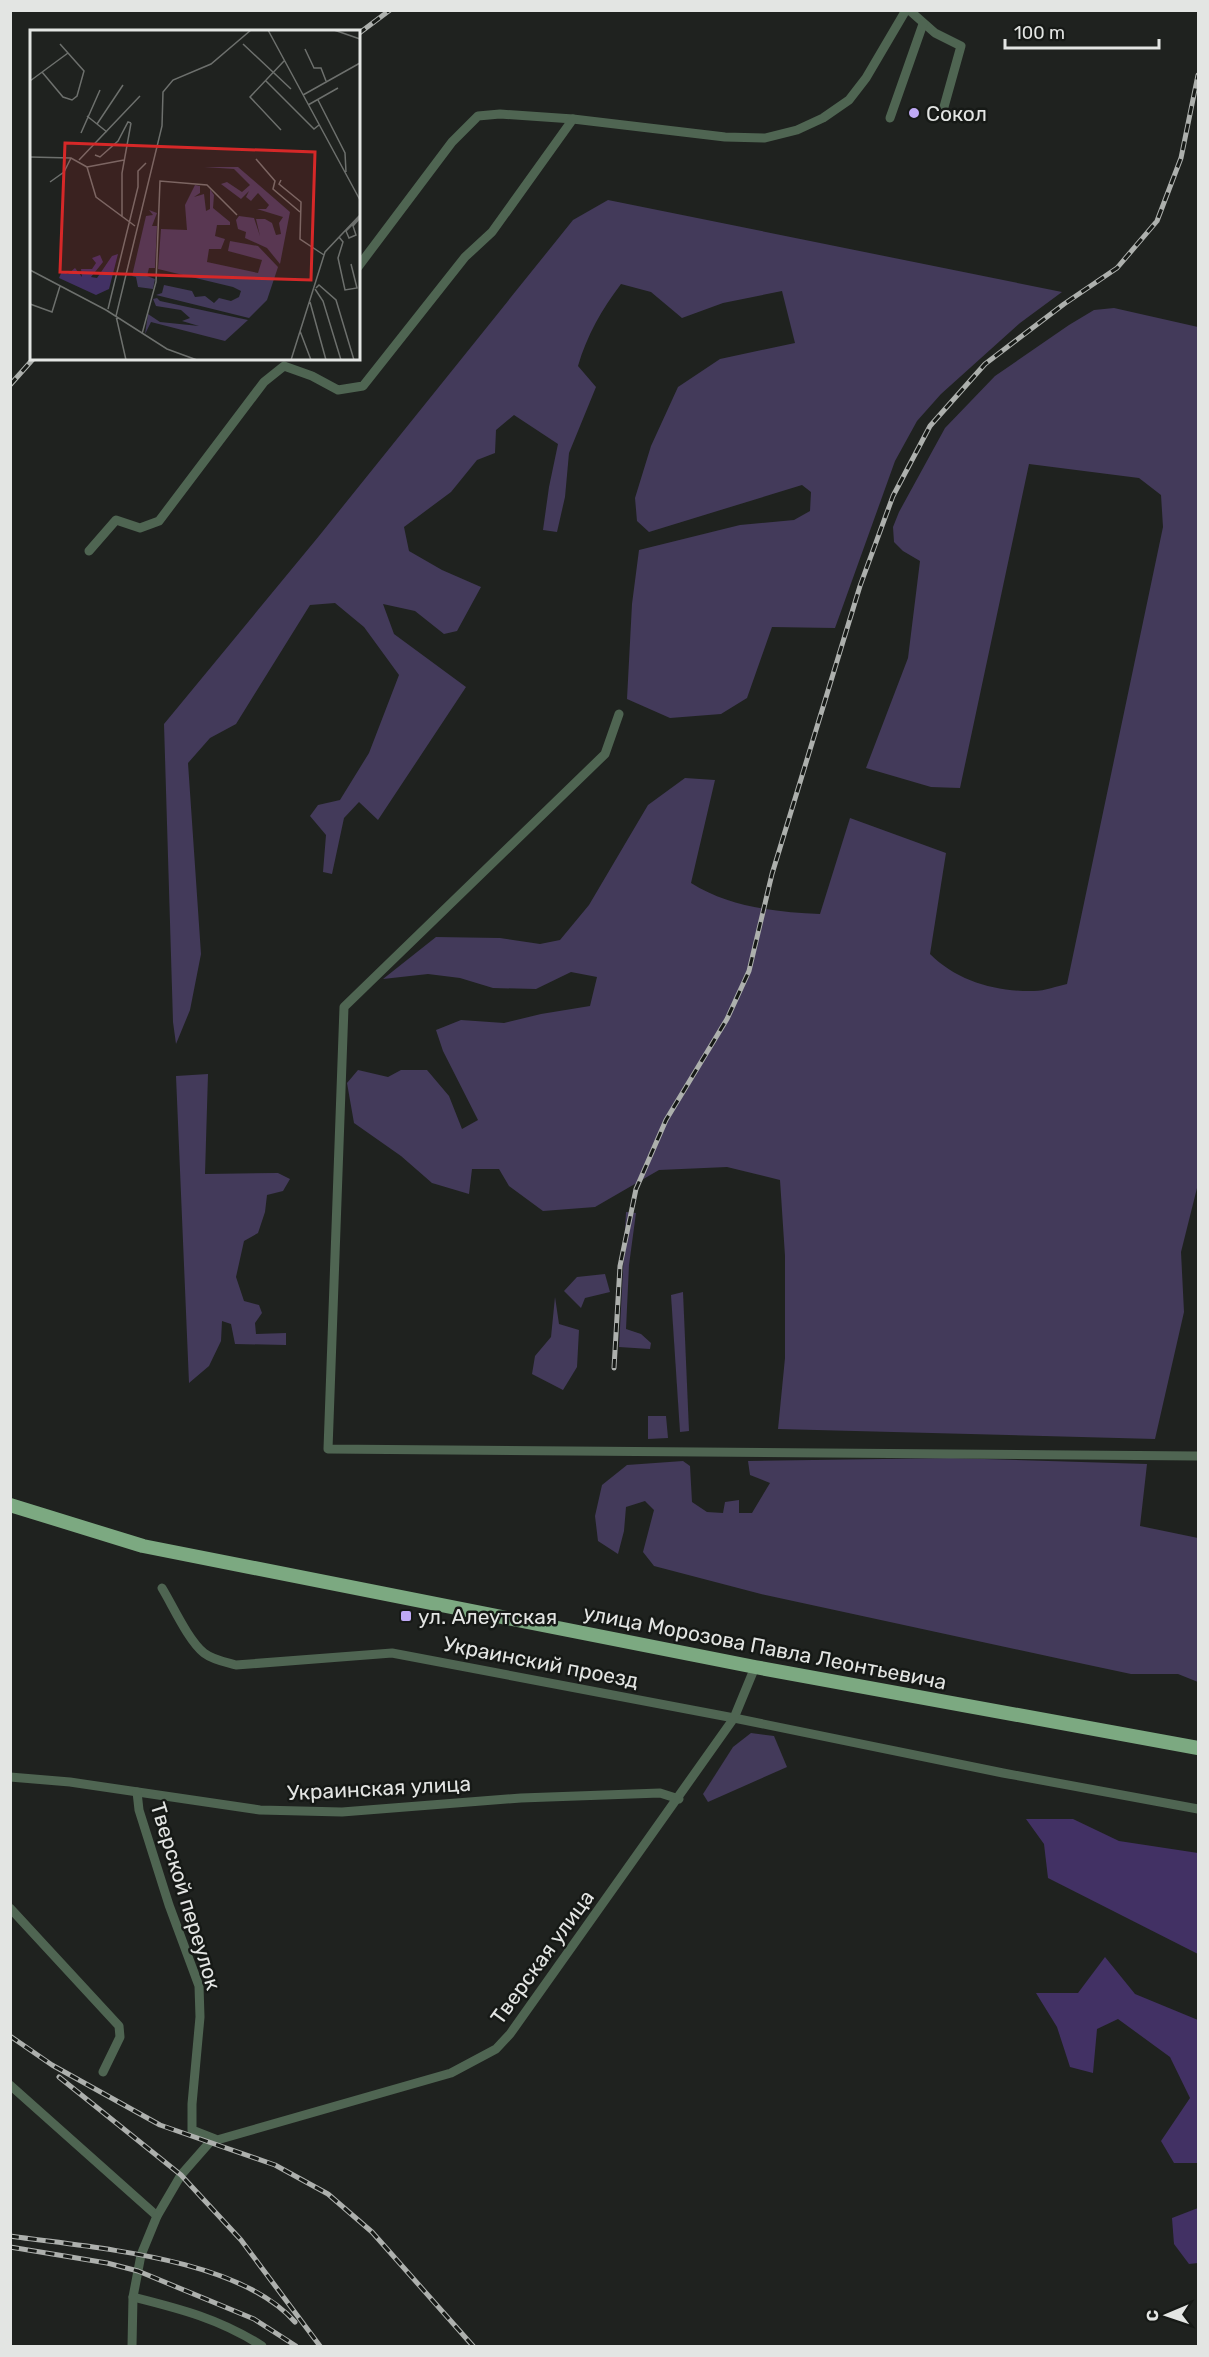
<svg xmlns="http://www.w3.org/2000/svg" width="1209" height="2357" viewBox="0 0 1209 2357" font-family="Rubik,sans-serif">
	<rect width="100%" height="100%" fill="#1f221f"/>
	<g fill="#433a5a">
		<path d="M 608,200 L 1062,292 L 1020,323 L 941,394 L 917,421 L 895,461 L 835,628 L 772,627 L 747,698 L 721,714 L 670,718 L 627,699 L 632,604 L 639,550 L 740,525 L 794,520 L 810,511 L 811,492 L 802,485 L 649,532 L 637,521 L 635,498 L 651,446 L 678,387 L 720,359 L 795,343 L 782,291 L 723,303 L 682,318 L 651,292 L 621,284 C 602,309 587,335 578,366 L 596,387 L 569,453 L 565,497 L 557,532 L 543,530 L 549,487 L 558,444 L 514,415 L 496,430 L 495,453 L 477,460 L 451,492 L 404,527 L 409,551 L 442,570 L 481,587 L 457,631 L 444,634 L 415,611 L 383,604 L 394,634 L 466,687 L 378,820 L 359,802 L 344,818 L 332,874 L 323,872 L 326,835 L 310,816 L 318,805 L 340,800 L 369,753 L 399,675 L 364,627 L 335,603 L 310,605 L 236,724 L 210,738 L 188,763 L 201,954 L 190,1010 L 176,1044 L 173,1022 L 164,724 L 319,536 L 573,220 Z"/>
		<path d="M 1114,308 L 1198,327 L 1198,1184 L 1181,1252 L 1184,1312 L 1155,1439 L 778,1429 L 785,1358 L 785,1256 L 780,1180 L 727,1167 L 659,1170 L 595,1207 L 543,1211 L 509,1186 L 499,1169 L 472,1169 L 469,1194 L 432,1183 L 401,1156 L 354,1123 L 347,1083 L 358,1070 L 388,1077 L 401,1070 L 427,1070 L 449,1096 L 462,1129 L 478,1120 L 443,1051 L 436,1030 L 461,1020 L 504,1023 L 541,1014 L 590,1006 L 597,977 L 571,972 L 536,989 L 493,988 L 460,978 L 428,974 L 383,979 L 436,937 L 500,938 L 540,944 L 560,940 L 589,905 L 648,805 L 685,778 L 715,780 L 691,883 C 729,907 775,912 820,914 L 850,818 L 946,853 L 930,954 C 957,981 996,992 1034,991 C 1045,991 1057,986 1067,984 L 1163,527 L 1161,495 L 1139,478 L 1029,464 L 960,788 L 931,787 L 866,768 L 908,658 L 920,561 L 903,551 L 894,542 L 893,527 L 899,512 L 945,428 L 995,376 L 1069,325 L 1094,310 Z"/>
		<path d="M 208,1074 L 205,1174 L 278,1173 L 290,1179 L 283,1191 L 267,1195 L 265,1212 L 258,1233 L 244,1241 L 236,1277 L 244,1301 L 259,1305 L 262,1313 L 255,1323 L 256,1334 L 286,1333 L 286,1345 L 235,1344 L 231,1324 L 222,1321 L 221,1341 L 209,1366 L 189,1383 L 176,1076 Z"/>
		<path d="M 626,1212 L 636,1213 L 629,1265 L 626,1329 L 641,1334 L 651,1343 L 650,1349 L 619,1347 Z"/>
		<path d="M 605,1274 L 610,1292 L 585,1298 L 581,1308 L 564,1291 L 577,1277 Z"/>
		<path d="M 683,1292 L 689,1431 L 680,1432 L 671,1295 Z"/>
		<path d="M 555,1297 L 559,1324 L 579,1330 L 577,1367 L 563,1390 L 532,1374 L 535,1356 L 551,1337 Z"/>
		<path d="M 648,1416 L 666,1416 L 668,1438 L 648,1439 Z"/>
		<path d="M 951,1458 L 1147,1464 L 1140,1526 L 1198,1538 L 1198,1682 L 1178,1674 L 1131,1674 L 1084,1664 L 761,1594 L 654,1566 L 643,1552 L 654,1510 L 645,1501 L 626,1507 L 624,1531 L 618,1554 L 598,1541 L 595,1516 L 602,1485 L 627,1465 L 683,1461 L 690,1466 L 692,1502 L 707,1512 L 723,1513 L 725,1502 L 739,1500 L 739,1513 L 752,1513 L 770,1483 L 750,1475 L 748,1461 Z"/>
		<path d="M 751,1733 L 774,1736 L 787,1767 L 708,1802 L 703,1794 L 733,1747 Z"/>
	</g>
	<g fill="#423164">
		<path d="M 1026,1819 L 1073,1819 L 1119,1841 L 1198,1853 L 1198,1954 L 1048,1878 L 1044,1844 Z"/>
		<path d="M 1105,1957 L 1135,1994 L 1198,2020 L 1198,2163 L 1174,2163 L 1161,2141 L 1190,2098 L 1170,2057 L 1118,2019 L 1097,2029 L 1093,2073 L 1070,2067 L 1057,2027 L 1036,1993 L 1078,1993 Z"/>
		<path d="M 1198,2208 L 1198,2263 L 1189,2264 L 1174,2244 L 1172,2218 Z"/>
	</g>
	<g fill="none" stroke-linecap="round" stroke-linejoin="round">
		<g stroke="#4f6552" stroke-width="9">
			<path d="M 909,10 L 935,33 L 961,46 L 942,114"/>
			<path d="M 890,118 L 923,24"/>
			<path d="M 358,267 L 452,142 L 478,116 L 500,114 L 573,119 L 725,137 L 765,138 L 797,130 L 823,118 L 849,100 L 866,78 L 906,10"/>
			<path d="M 89,551 L 116,520 L 140,528 L 159,521 L 264,382 L 284,366 L 312,376 L 338,390 L 363,386 L 465,257 L 492,232 L 573,119"/>
			<path d="M 619,714 L 605,754 L 344,1007 L 328,1449 L 1198,1456"/>
			<path d="M 162,1588 C 173,1606 188,1640 204,1653 C 213,1660 225,1662 236,1665 L 392,1653 L 734,1718 L 1003,1773 L 1198,1809"/>
			<path d="M 10,1777 L 70,1782 L 260,1810 L 342,1812 L 521,1798 L 660,1793 L 679,1799"/>
			<path d="M 137,1792 L 139,1810 L 169,1905 L 199,1986 L 200,2017 L 192,2104 L 192,2130 L 215,2139"/>
			<path d="M 10,1908 L 119,2026 L 120,2037 L 103,2072"/>
			<path d="M 10,2085 L 157,2216"/>
			<path d="M 133,2297 C 181,2309 220,2319 262,2346"/>
			<path d="M 132,2346 L 133,2297 L 141,2255 L 157,2216 L 181,2175 L 210,2142 L 451,2073 L 496,2049 L 510,2034 L 734,1718 L 755,1667"/>
		</g>
		<path stroke="#7ca981" stroke-width="14" d="M 10,1505 L 143,1546 L 755,1667 L 1198,1748"/>
		<g stroke="#adb0ad" stroke-width="5">
			<g id="rail">
				<path d="M 358,34 L 390,10"/>
				<path d="M 10,385 L 34,358"/>
				<path d="M 614,1368 L 620,1266 L 636,1189 L 666,1120 L 727,1019 L 749,971 L 772,874 L 860,586 L 893,496 L 930,426 L 985,364 L 1064,304 L 1117,268 L 1157,221 L 1181,158 L 1198,75"/>
				<path d="M 10,2036 L 52,2065 L 160,2125 L 275,2165 L 328,2194 L 372,2232 L 473,2346"/>
				<path d="M 59,2077 L 181,2175 L 241,2240 L 320,2346"/>
				<path d="M 10,2236 C 92,2248 238,2257 295,2322"/>
				<path d="M 10,2247 L 107,2263 L 138,2271 L 254,2319 L 296,2346"/>
			</g>
		</g>
		<use href="#rail" stroke="#161916" stroke-width="3" stroke-dasharray="9" stroke-linecap="butt"/>
	</g>
	<g fill="#bfa9f4" stroke="#161916" stroke-width="2">
		<circle cx="914" cy="113" r="6"/>
		<rect x="400" y="1610" width="12" height="12" rx="3"/>
	</g>
	<g text-anchor="middle" dominant-baseline="central" stroke-width="5" stroke-linejoin="round" paint-order="stroke">
		<g font-size="21" fill="#e3e5e3" stroke="#161916" text-anchor="start">
			<text x="926" y="113">Сокол</text>
			<text x="418" y="1616">ул. Алеутская</text>
		</g>
		<g font-size="21" fill="#e3e5e3" stroke="#161916">
			<text transform="translate(765 1647) rotate(11)">улица Морозова Павла Леонтьевича</text>
			<text transform="translate(541 1662) rotate(11)">Украинский проезд</text>
			<text transform="translate(379 1788) rotate(-3)">Украинская улица</text>
			<text transform="translate(186 1896) rotate(73)">Тверской переулок</text>
			<text transform="translate(542 1957) rotate(-54)">Тверская улица</text>
		</g>
	</g>
	<g transform="translate(30 30)">
		<rect width="330" height="330" fill="#1f221f"/>
		<path d="M 174,137 L 208,137 L 260,182 L 250,234 L 237,218 L 215,208 L 216,202 L 208,199 L 206,190 L 209,186 L 224,188 L 230,206 L 226,189 L 235,189 L 242,193 L 246,205 L 251,204 L 249,193 L 253,187 L 227,179 L 236,179 L 239,175 L 228,163 L 221,171 L 216,167 L 219,161 L 211,169 L 191,154 L 197,152 L 212,162 L 220,155 L 204,139 ZM 165,155 L 170,156 L 170,163 L 164,167 L 174,164 L 176,181 L 180,179 L 180,159 L 184,165 L 183,178 L 200,192 L 200,195 L 187,195 L 185,206 L 195,209 L 191,219 L 179,219 L 177,232 L 228,243 L 232,230 L 198,221 L 200,211 L 228,216 L 248,237 L 237,270 L 219,288 L 126,265 L 132,263 L 134,255 L 162,261 L 165,267 L 175,266 L 184,273 L 189,268 L 201,271 L 209,267 L 211,261 L 203,257 L 128,239 L 131,199 L 157,200 L 155,175 ZM 119,180 L 127,183 L 122,196 L 127,196 L 125,238 L 119,238 L 117,246 L 125,249 L 123,259 L 108,257 L 106,247 L 102,246 L 116,186 L 123,185 ZM 127,268 L 130,271 L 218,290 L 195,311 L 121,292 L 115,304 L 118,284 L 130,292 L 169,296 L 152,291 L 160,288 L 151,280 L 126,276 L 123,269 Z" fill="#433a5a"/>
		<path d="M 88,224 L 79,259 L 66,265 L 29,248 L 32,241 L 38,244 L 45,238 L 52,247 L 51,239 L 62,239 L 66,233 L 62,228 L 70,225 L 73,232 L 61,247 L 67,248 L 82,226 Z" fill="#423164"/>
		<path fill="none" stroke="#6d706d" stroke-width="1.5" d="M 238,0 L 330,170M 304,0 L 330,9M 213,14 L 261,59M 275,19 L 284,38 L 291,38 L 296,51M 12,42 L 33,67 L 42,70 L 47,66 L 54,41 L 30,14M 0,51 L 38,23M 236,51 L 284,99 L 289,95M 273,65 L 330,33M 288,70 L 315,123 L 316,142M 278,75 L 308,58M 57,86 L 77,102M 67,94 L 93,55M 251,100 L 220,67 L 254,31M 51,103 L 70,60M 65,125 L 70,127 L 88,111 L 98,92 L 101,93M 0,127 L 41,128 L 57,137M 226,129 L 245,151 L 243,159 L 270,182M 49,130 L 110,66M 57,137 L 66,167 L 105,196M 57,137 L 94,130M 251,150 L 249,154 L 271,172 L 270,209 L 294,225M 20,152 L 34,142 L 41,128M 92,187 L 92,143 L 101,93M 330,187 L 316,201 L 319,208 L 326,205 L 323,196 L 330,188M 309,207 L 313,212 L 308,228 L 315,260 L 327,258 L 321,234M 0,240 L 76,280 L 137,319 L 167,330M 286,258 L 289,255 L 306,270 L 324,330M 285,259 L 293,271 L 311,330M 280,272 L 296,330M 0,274 L 22,282 L 30,256M 78,279 L 108,157 L 108,141 L 116,133M 270,301 L 281,330M 112,304 L 126,252 L 130,151 L 177,155 L 207,185M 96,330 L 86,286 L 132,96 L 133,62 L 143,50 L 181,34 L 221,0M 261,330 L 295,222 L 330,185"/>
		<path fill="#d62828" fill-opacity="0.15" stroke="#d62828" stroke-width="3" d="M 35,113 L 285,122 L 281,250 L 30,242 Z"/>
		<rect width="330" height="330" fill="none" stroke="#e3e5e3" stroke-width="3"/>
	</g>
	<rect width="1209" height="2357" fill="none" stroke="#e3e5e3" stroke-width="24"/>
	<g transform="translate(1167 2315) rotate(268)" stroke="#161916" stroke-width="4.5" paint-order="stroke">
	<path d="M0-4.5L10 22L0 15L-10 22Z" fill="#e3e5e3"/>
	<text y="-9" font-size="16" font-weight="bold" text-anchor="middle" fill="#e3e5e3">С</text>
	</g>
	<path d="M1005 39v9h154v-9" fill="none" stroke="#e3e5e3" stroke-width="3"/>
	<text x="1014" y="39" font-size="18" fill="#e3e5e3" stroke="#161916" stroke-width="4.5" paint-order="stroke">100 m</text>
</svg>
